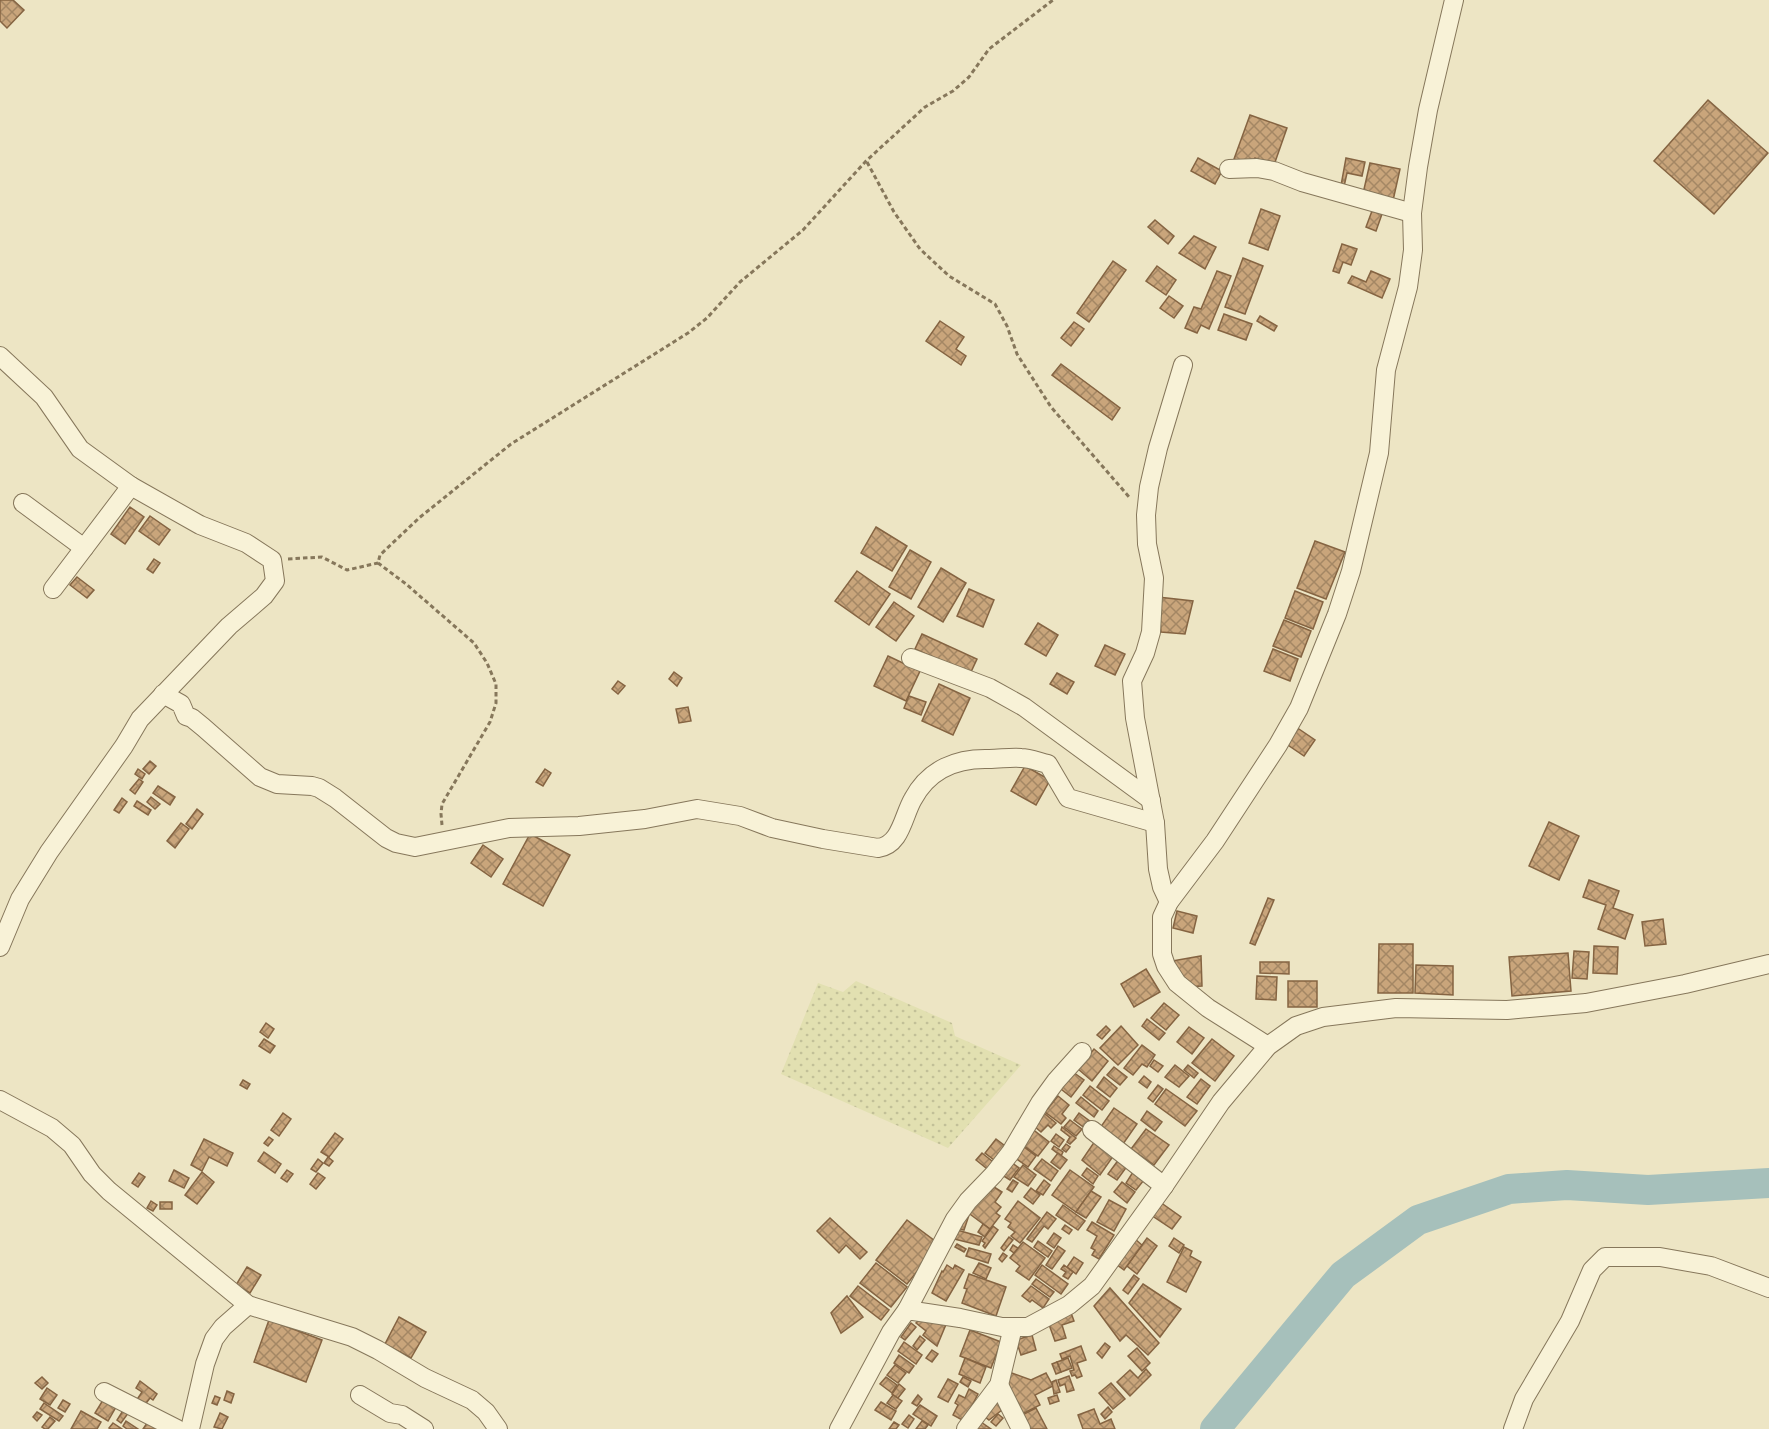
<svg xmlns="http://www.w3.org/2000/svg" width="1769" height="1429" viewBox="0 0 1769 1429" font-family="'IBM Plex Serif',serif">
	<defs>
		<pattern id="farmland-dots" width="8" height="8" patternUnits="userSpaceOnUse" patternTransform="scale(1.5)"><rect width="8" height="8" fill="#e2e0b1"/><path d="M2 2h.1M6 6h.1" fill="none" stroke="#c2c098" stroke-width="1.8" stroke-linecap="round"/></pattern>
		<pattern id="building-cross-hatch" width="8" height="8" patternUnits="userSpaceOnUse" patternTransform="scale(1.5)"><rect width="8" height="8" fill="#c9a57b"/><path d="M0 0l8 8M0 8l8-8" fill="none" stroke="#a48764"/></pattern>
	</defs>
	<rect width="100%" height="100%" fill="#ede5c4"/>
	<path fill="url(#farmland-dots)" d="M 856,981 L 952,1023 L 955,1036 L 1021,1065 L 948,1148 L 781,1074 L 818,983 L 843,992 Z"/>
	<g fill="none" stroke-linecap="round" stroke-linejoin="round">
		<path stroke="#a6c0bb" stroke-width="30" d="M 1215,1429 L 1343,1275 L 1418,1220 L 1509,1189 L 1567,1185 L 1648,1190 L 1769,1183"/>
	</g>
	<g fill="url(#building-cross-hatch)" stroke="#856442" stroke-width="1.5">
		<path d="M 0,0 L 13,0 L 24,10 L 7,28 L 0,21 Z"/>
		<path d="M 1708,100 L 1768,153 L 1714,214 L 1654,161 Z"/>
		<path d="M 1250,115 L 1287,128 L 1274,165 L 1255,158 L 1253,165 L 1234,159 Z"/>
		<path d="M 1198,158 L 1222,171 L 1215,184 L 1191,171 Z"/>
		<path d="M 1346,158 L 1365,162 L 1362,176 L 1347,173 L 1343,191 L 1340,191 Z"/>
		<path d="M 1370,163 L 1400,169 L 1392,205 L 1362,198 Z"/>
		<path d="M 1261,209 L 1280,216 L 1268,250 L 1249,243 Z"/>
		<path d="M 1372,211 L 1382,214 L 1376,231 L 1366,227 Z"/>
		<path d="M 1155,220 L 1174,236 L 1168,244 L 1148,227 Z"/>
		<path d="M 1194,236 L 1216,247 L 1205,269 L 1179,253 Z"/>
		<path d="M 1342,244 L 1357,249 L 1351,265 L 1343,262 L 1339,273 L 1333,271 Z"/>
		<path d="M 1243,258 L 1263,266 L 1245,314 L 1225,307 Z"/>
		<path d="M 1113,261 L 1126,270 L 1089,322 L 1077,313 Z"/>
		<path d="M 1157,266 L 1176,280 L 1166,295 L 1146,281 Z"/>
		<path d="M 1217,271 L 1231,276 L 1209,329 L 1201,325 L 1197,333 L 1185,328 L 1194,307 L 1201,309 Z"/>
		<path d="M 1371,271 L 1390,279 L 1382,298 L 1348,283 L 1352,276 L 1366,282 Z"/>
		<path d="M 1169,296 L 1183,306 L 1174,318 L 1160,308 Z"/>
		<path d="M 1224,314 L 1252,324 L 1246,340 L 1218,330 Z"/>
		<path d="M 1260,316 L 1277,326 L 1274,331 L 1257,321 Z"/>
		<path d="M 940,321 L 964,337 L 956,349 L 966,356 L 961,365 L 926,341 Z"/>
		<path d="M 1074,322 L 1084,329 L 1071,346 L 1061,338 Z"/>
		<path d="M 1061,364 L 1120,408 L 1112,420 L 1052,375 Z"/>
		<path d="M 130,507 L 144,517 L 125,544 L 111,534 Z"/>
		<path d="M 150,516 L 170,530 L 159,545 L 139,531 Z"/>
		<path d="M 876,527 L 907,546 L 892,571 L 861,553 Z"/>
		<path d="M 1315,541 L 1345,552 L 1326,599 L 1297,588 Z"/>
		<path d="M 910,550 L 931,562 L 911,599 L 889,587 Z"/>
		<path d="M 154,559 L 160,563 L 153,573 L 147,569 Z"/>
		<path d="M 941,568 L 966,583 L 943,622 L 918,607 Z"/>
		<path d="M 857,571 L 890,594 L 869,625 L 835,601 Z"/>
		<path d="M 77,577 L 94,590 L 87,598 L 70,585 Z"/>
		<path d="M 969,589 L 994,600 L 983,627 L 957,616 Z"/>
		<path d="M 1295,591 L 1323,602 L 1313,629 L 1285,618 Z"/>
		<path d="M 1158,597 L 1193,601 L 1185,634 L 1161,632 Z"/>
		<path d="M 894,602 L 914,616 L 896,641 L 876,627 Z"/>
		<path d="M 1284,620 L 1311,631 L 1301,657 L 1273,646 Z"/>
		<path d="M 1038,623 L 1058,635 L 1046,656 L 1025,644 Z"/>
		<path d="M 922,634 L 977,659 L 970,674 L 915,649 Z"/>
		<path d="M 1105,645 L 1125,654 L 1115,675 L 1095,666 Z"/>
		<path d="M 1273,649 L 1298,659 L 1290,681 L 1264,671 Z"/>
		<path d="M 888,656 L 920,671 L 906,701 L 874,686 Z"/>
		<path d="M 674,672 L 682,678 L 677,686 L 669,679 Z"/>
		<path d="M 1057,673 L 1074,682 L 1067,694 L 1050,684 Z"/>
		<path d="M 618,681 L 625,686 L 618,694 L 612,689 Z"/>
		<path d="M 939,684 L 970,698 L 953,735 L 922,721 Z"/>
		<path d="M 909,696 L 926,702 L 921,715 L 904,708 Z"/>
		<path d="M 688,707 L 691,721 L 679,723 L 676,709 Z"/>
		<path d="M 1296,727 L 1315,740 L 1304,756 L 1285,743 Z"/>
		<path d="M 150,761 L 156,766 L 149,774 L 143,769 Z"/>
		<path d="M 1025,766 L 1050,780 L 1036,805 L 1011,791 Z"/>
		<path d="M 138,769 L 145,774 L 142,779 L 135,774 Z"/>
		<path d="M 545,769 L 551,773 L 543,786 L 536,782 Z"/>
		<path d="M 139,779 L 143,782 L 135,794 L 130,790 Z"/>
		<path d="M 158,786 L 175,797 L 170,805 L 153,793 Z"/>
		<path d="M 151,797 L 160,804 L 155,809 L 147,802 Z"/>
		<path d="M 122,798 L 127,802 L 119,813 L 114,810 Z"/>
		<path d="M 137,801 L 151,810 L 148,815 L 134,806 Z"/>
		<path d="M 197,809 L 203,814 L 192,829 L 186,824 Z"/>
		<path d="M 1549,822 L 1579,836 L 1559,880 L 1529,866 Z"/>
		<path d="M 181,823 L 189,829 L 175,848 L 167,841 Z"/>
		<path d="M 530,834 L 570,855 L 543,906 L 503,884 Z"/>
		<path d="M 483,845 L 503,859 L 491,877 L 471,863 Z"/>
		<path d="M 1589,880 L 1619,891 L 1613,908 L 1633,915 L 1625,939 L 1598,929 L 1606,905 L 1583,897 Z"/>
		<path d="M 1268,898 L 1274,900 L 1255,945 L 1250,943 Z"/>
		<path d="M 1177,911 L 1197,916 L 1193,933 L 1173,928 Z"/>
		<path d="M 1663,919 L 1666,944 L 1645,946 L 1642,922 Z"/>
		<path d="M 1379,944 L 1413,944 L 1413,993 L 1378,993 Z"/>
		<path d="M 1594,946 L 1618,947 L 1617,974 L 1593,973 Z"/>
		<path d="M 1574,951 L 1589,952 L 1587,979 L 1572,978 Z"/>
		<path d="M 1568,953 L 1571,991 L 1512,996 L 1509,957 Z"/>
		<path d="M 1201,956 L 1202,986 L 1185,987 L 1172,961 Z"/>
		<path d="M 1260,962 L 1289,962 L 1289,974 L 1260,973 Z"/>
		<path d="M 1416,965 L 1453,966 L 1453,995 L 1415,993 Z"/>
		<path d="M 1146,969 L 1160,992 L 1134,1007 L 1121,984 Z"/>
		<path d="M 1257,976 L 1277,977 L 1276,1000 L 1256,999 Z"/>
		<rect x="1288" y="981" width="29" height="26"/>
		<path d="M 1164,1003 L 1179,1015 L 1166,1030 L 1151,1018 Z"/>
		<path d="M 1147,1019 L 1165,1033 L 1159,1040 L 1142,1026 Z"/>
		<path d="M 266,1023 L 274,1029 L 268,1038 L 260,1032 Z"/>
		<path d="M 1106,1026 L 1110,1030 L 1102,1039 L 1097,1035 Z"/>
		<path d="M 1121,1026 L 1138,1045 L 1118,1065 L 1100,1048 Z"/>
		<path d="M 1189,1027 L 1204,1038 L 1192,1054 L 1177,1042 Z"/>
		<path d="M 264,1039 L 275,1046 L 270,1053 L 259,1046 Z"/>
		<path d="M 1212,1039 L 1234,1056 L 1215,1081 L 1192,1063 Z"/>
		<path d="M 1142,1045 L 1155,1055 L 1147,1067 L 1142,1064 L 1133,1075 L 1124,1068 Z"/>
		<path d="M 1094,1049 L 1108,1061 L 1092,1081 L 1078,1069 Z"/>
		<path d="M 1154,1060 L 1163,1066 L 1158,1072 L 1150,1066 Z"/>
		<path d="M 1175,1065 L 1189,1076 L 1179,1087 L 1165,1077 Z"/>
		<path d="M 1188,1065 L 1198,1073 L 1194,1078 L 1184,1070 Z"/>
		<path d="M 1114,1067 L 1127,1077 L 1120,1085 L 1107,1075 Z"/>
		<path d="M 1070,1070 L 1084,1080 L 1071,1097 L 1057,1086 Z"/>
		<path d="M 1144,1076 L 1151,1082 L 1147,1088 L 1139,1082 Z"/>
		<path d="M 1104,1077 L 1117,1088 L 1110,1097 L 1097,1087 Z"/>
		<path d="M 1201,1079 L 1210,1086 L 1197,1104 L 1187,1097 Z"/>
		<path d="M 243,1080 L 250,1084 L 247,1089 L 240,1085 Z"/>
		<path d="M 1158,1085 L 1163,1089 L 1153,1102 L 1148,1098 Z"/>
		<path d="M 1090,1086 L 1109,1101 L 1102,1110 L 1083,1095 Z"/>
		<path d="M 1166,1089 L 1197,1111 L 1185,1126 L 1155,1104 Z"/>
		<path d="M 1058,1096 L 1069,1105 L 1062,1114 L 1066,1118 L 1061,1124 L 1045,1112 Z"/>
		<path d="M 1081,1097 L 1098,1111 L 1094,1117 L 1076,1103 Z"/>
		<path d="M 1114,1108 L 1137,1124 L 1123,1144 L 1100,1128 Z"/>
		<path d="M 1147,1111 L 1162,1122 L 1155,1131 L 1141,1120 Z"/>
		<path d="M 283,1113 L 291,1119 L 279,1136 L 271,1130 Z"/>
		<path d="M 1044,1113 L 1056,1123 L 1051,1128 L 1048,1125 L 1041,1132 L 1034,1126 Z"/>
		<path d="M 1079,1113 L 1091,1122 L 1086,1129 L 1074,1120 Z"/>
		<path d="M 1070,1120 L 1082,1129 L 1076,1136 L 1064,1127 Z"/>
		<path d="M 1062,1127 L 1076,1138 L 1070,1144 L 1067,1142 L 1070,1137 L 1061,1130 Z"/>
		<path d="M 1031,1128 L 1049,1142 L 1038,1156 L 1020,1143 Z"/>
		<path d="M 1146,1129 L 1169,1145 L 1154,1165 L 1131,1149 Z"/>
		<path d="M 335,1133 L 343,1139 L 329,1157 L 321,1152 Z"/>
		<path d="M 1056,1134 L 1064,1140 L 1059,1147 L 1051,1141 Z"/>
		<path d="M 269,1137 L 273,1140 L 268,1146 L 264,1143 Z"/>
		<path d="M 204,1139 L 233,1153 L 227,1166 L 209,1157 L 202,1171 L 191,1165 Z"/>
		<path d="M 996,1139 L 1009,1149 L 998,1163 L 985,1153 Z"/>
		<path d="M 1095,1141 L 1114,1155 L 1100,1175 L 1082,1160 Z"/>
		<path d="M 1020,1144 L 1036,1156 L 1028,1167 L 1011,1155 Z"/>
		<path d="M 1066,1144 L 1070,1147 L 1066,1152 L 1062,1149 Z"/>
		<path d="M 1054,1146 L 1063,1152 L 1061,1156 L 1052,1149 Z"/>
		<path d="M 264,1152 L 281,1164 L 275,1173 L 258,1161 Z"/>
		<path d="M 982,1153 L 997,1165 L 991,1172 L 976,1160 Z"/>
		<path d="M 1058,1153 L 1067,1160 L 1060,1169 L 1051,1162 Z"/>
		<path d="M 328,1157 L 333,1161 L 329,1166 L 324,1163 Z"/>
		<path d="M 318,1159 L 323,1163 L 316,1172 L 311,1169 Z"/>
		<path d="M 1042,1159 L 1058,1171 L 1051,1181 L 1034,1169 Z"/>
		<path d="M 1119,1159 L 1128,1165 L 1117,1180 L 1108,1174 Z"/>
		<path d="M 1011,1162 L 1019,1168 L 1010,1180 L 1002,1175 Z"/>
		<path d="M 1023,1165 L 1036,1175 L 1028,1186 L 1014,1177 Z"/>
		<path d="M 1087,1168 L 1098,1176 L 1093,1184 L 1082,1175 Z"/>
		<path d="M 174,1170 L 189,1178 L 184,1188 L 169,1181 Z"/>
		<path d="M 287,1170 L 293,1174 L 287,1182 L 281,1178 Z"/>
		<path d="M 1070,1170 L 1094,1187 L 1076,1212 L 1052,1195 Z"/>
		<path d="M 202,1172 L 214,1182 L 197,1204 L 185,1195 Z"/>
		<path d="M 1133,1172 L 1144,1180 L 1136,1190 L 1126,1183 Z"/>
		<path d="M 139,1173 L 145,1177 L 138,1187 L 132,1183 Z"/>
		<path d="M 318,1173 L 325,1178 L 316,1189 L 310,1184 Z"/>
		<path d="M 1013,1180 L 1018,1183 L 1012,1192 L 1007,1189 Z"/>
		<path d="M 1044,1180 L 1050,1185 L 1043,1195 L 1036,1191 Z"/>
		<path d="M 1122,1182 L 1135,1192 L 1127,1203 L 1114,1192 Z"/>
		<path d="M 994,1187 L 1002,1192 L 995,1202 L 1001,1207 L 996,1213 L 1000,1216 L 990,1229 L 967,1212 L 989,1190 L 991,1191 Z"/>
		<path d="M 1031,1188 L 1040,1195 L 1033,1204 L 1024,1197 Z"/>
		<path d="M 1091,1191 L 1101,1197 L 1086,1218 L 1076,1212 Z"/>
		<path d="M 1109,1200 L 1126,1209 L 1114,1231 L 1097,1222 Z"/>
		<path d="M 151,1201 L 157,1205 L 153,1211 L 147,1208 Z"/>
		<path d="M 1018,1201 L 1040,1218 L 1020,1243 L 1011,1236 L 1015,1232 L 1008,1227 L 1011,1223 L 1005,1219 Z"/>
		<rect x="160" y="1202" width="12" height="7"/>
		<path d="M 1160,1202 L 1181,1217 L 1172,1229 L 1151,1215 Z"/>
		<path d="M 1063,1205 L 1085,1221 L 1078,1230 L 1056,1215 Z"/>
		<path d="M 1047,1212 L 1056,1219 L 1048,1229 L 1044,1226 L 1032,1242 L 1027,1239 Z"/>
		<path d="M 969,1215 L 964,1230 L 957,1228 Z"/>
		<path d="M 830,1218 L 867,1252 L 860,1259 L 846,1245 L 839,1253 L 817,1231 Z"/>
		<path d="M 907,1220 L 939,1244 L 907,1284 L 876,1260 Z"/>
		<path d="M 1092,1222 L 1114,1235 L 1099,1259 L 1092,1255 L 1095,1250 L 1091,1248 L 1097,1236 L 1087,1230 Z"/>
		<path d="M 983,1224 L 990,1229 L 985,1237 L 978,1232 Z"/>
		<path d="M 1065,1225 L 1072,1230 L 1069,1234 L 1062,1229 Z"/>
		<path d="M 993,1226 L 998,1230 L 985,1248 L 983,1246 L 985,1243 L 982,1241 Z"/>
		<path d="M 957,1230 L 982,1237 L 979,1245 L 954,1239 Z"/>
		<path d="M 1054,1233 L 1061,1238 L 1054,1248 L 1047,1243 Z"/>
		<path d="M 1009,1237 L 1013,1240 L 1004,1251 L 1001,1248 Z"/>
		<path d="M 1147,1238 L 1157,1246 L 1137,1274 L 1127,1266 Z"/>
		<path d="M 1174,1238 L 1184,1245 L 1179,1253 L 1169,1246 Z"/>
		<path d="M 1135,1239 L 1142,1245 L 1124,1270 L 1116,1264 Z"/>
		<path d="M 1038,1241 L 1052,1251 L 1048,1257 L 1034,1247 Z"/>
		<path d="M 1023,1242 L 1045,1258 L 1029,1280 L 1016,1271 L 1020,1266 L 1010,1258 Z"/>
		<path d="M 957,1244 L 966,1249 L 964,1252 L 955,1247 Z"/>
		<path d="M 1013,1245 L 1018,1248 L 1014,1253 L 1010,1250 Z"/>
		<path d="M 1058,1246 L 1065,1251 L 1052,1269 L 1046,1265 Z"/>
		<path d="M 1184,1247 L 1192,1251 L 1190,1256 L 1201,1262 L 1186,1292 L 1167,1282 Z"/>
		<path d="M 969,1248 L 991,1254 L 988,1263 L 966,1256 Z"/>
		<path d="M 1003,1253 L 1007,1256 L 1002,1262 L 999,1259 Z"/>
		<path d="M 1074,1257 L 1083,1263 L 1076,1274 L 1067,1267 Z"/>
		<path d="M 876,1263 L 907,1287 L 891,1307 L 860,1283 Z"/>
		<path d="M 979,1263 L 991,1268 L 986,1279 L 973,1273 Z"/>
		<path d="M 947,1265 L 953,1269 L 955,1265 L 964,1270 L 946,1301 L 932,1293 L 942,1271 L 943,1272 Z"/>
		<path d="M 1042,1265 L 1068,1284 L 1061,1294 L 1035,1275 Z"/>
		<path d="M 1064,1265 L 1073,1272 L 1068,1279 L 1063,1276 L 1066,1272 L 1061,1269 Z"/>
		<path d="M 247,1267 L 261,1275 L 250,1293 L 236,1285 Z"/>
		<path d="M 969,1274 L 1006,1287 L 996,1316 L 962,1303 L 967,1289 L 964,1288 Z"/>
		<path d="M 1134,1275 L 1139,1279 L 1128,1294 L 1123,1290 Z"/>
		<path d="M 1036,1279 L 1054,1292 L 1050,1297 L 1032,1284 Z"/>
		<path d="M 1143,1284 L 1181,1309 L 1160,1337 L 1129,1303 Z"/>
		<path d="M 858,1286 L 889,1310 L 881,1320 L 850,1296 Z"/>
		<path d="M 1031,1286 L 1049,1299 L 1043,1308 L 1032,1300 L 1030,1302 L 1022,1296 Z"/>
		<path d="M 1110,1288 L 1159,1343 L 1148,1355 L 1126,1335 L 1120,1341 L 1094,1306 Z"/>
		<path d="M 847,1296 L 863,1317 L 841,1333 L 831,1313 Z"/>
		<path d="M 1070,1310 L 1074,1321 L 1062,1325 L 1066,1338 L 1055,1341 L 1047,1319 Z"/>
		<path d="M 399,1317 L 426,1332 L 411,1358 L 385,1344 Z"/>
		<path d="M 922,1317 L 947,1322 L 937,1346 L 923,1335 L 926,1331 L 916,1323 Z"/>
		<path d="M 269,1320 L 322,1340 L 306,1382 L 254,1362 Z"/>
		<path d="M 911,1323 L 916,1327 L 905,1340 L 901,1337 Z"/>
		<path d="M 970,1330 L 1001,1342 L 991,1368 L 960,1356 Z"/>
		<path d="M 1032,1335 L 1036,1350 L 1021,1355 L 1016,1340 Z"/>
		<path d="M 920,1336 L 925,1340 L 917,1350 L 913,1346 Z"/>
		<path d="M 904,1342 L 922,1355 L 916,1364 L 898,1351 Z"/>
		<path d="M 1105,1343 L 1110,1347 L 1102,1358 L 1097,1353 Z"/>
		<path d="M 1081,1346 L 1086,1360 L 1077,1363 L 1082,1376 L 1077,1378 L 1075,1375 L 1072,1376 L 1070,1371 L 1074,1370 L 1070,1356 L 1062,1359 L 1060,1354 Z"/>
		<path d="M 1137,1348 L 1150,1363 L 1142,1371 L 1128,1356 Z"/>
		<path d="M 932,1350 L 938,1354 L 932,1362 L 926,1358 Z"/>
		<path d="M 899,1355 L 914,1366 L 909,1373 L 894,1363 Z"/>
		<path d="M 965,1358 L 986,1367 L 980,1383 L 959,1374 Z"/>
		<path d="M 1068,1358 L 1072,1368 L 1061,1372 L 1057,1362 Z"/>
		<path d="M 1057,1362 L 1061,1372 L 1056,1374 L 1052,1364 Z"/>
		<path d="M 895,1365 L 906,1373 L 898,1383 L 887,1375 Z"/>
		<path d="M 1146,1369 L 1151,1375 L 1130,1396 L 1117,1382 L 1130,1370 L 1138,1378 Z"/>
		<path d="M 1009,1372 L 1031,1380 L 1046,1373 L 1053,1386 L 1035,1395 L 1040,1405 L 1016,1417 L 1003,1389 Z"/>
		<path d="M 1069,1376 L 1074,1390 L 1067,1392 L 1065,1384 L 1060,1386 L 1058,1380 Z"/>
		<path d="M 42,1377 L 48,1383 L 42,1389 L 35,1383 Z"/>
		<path d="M 886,1377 L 897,1385 L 892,1393 L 880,1384 Z"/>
		<path d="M 963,1377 L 971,1381 L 968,1387 L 960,1382 Z"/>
		<path d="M 948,1379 L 958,1384 L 948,1402 L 938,1397 Z"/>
		<path d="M 1056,1380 L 1060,1392 L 1054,1394 L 1052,1382 Z"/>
		<path d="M 140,1381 L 157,1394 L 153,1400 L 150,1398 L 144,1406 L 136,1401 L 142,1392 L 136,1388 Z"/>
		<path d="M 1111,1383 L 1125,1399 L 1113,1409 L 1099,1393 Z"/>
		<path d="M 899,1384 L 905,1389 L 898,1398 L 892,1394 Z"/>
		<path d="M 47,1388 L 57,1395 L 50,1405 L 40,1399 Z"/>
		<path d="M 969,1389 L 978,1394 L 964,1421 L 953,1415 L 958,1405 L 955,1403 L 959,1395 L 965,1398 Z"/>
		<path d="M 227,1391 L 234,1394 L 231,1403 L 224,1400 Z"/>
		<path d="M 893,1395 L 902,1401 L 896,1409 L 887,1403 Z"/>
		<path d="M 918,1395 L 922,1399 L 917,1406 L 912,1403 Z"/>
		<path d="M 1057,1395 L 1059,1401 L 1050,1404 L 1048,1398 Z"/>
		<path d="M 215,1396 L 220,1398 L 217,1405 L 212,1403 Z"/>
		<path d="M 996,1399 L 1002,1406 L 1002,1410 L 989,1420 L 984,1416 Z"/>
		<path d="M 63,1400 L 70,1404 L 65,1412 L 58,1408 Z"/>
		<path d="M 103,1400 L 116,1407 L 108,1421 L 95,1413 Z"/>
		<path d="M 881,1402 L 896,1411 L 891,1420 L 875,1410 Z"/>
		<path d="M 44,1403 L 63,1416 L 59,1421 L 40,1409 Z"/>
		<path d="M 920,1405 L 937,1416 L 931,1426 L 913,1414 Z"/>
		<path d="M 1108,1407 L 1112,1412 L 1105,1419 L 1101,1414 Z"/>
		<path d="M 1036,1408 L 1047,1429 L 1024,1429 L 1018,1417 Z"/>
		<path d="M 124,1409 L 129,1412 L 121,1423 L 117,1420 Z"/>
		<path d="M 1094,1409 L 1100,1424 L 1111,1419 L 1115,1429 L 1083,1429 L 1078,1415 Z"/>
		<path d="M 81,1411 L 101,1422 L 97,1429 L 71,1429 Z"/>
		<path d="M 37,1412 L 42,1415 L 37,1421 L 33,1417 Z"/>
		<path d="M 220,1413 L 228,1417 L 222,1429 L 214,1427 Z"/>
		<path d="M 998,1414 L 1003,1418 L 996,1426 L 991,1422 Z"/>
		<path d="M 909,1415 L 914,1419 L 908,1428 L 902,1424 Z"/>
		<path d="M 50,1417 L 55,1421 L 48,1429 L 45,1429 L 42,1427 Z"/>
		<path d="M 149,1420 L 160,1429 L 143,1429 Z"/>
		<path d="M 126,1421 L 138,1429 L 127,1429 L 123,1426 Z"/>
		<path d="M 922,1421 L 928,1425 L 925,1429 L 916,1429 Z"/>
		<path d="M 894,1422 L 899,1425 L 896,1429 L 889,1429 Z"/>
		<path d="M 981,1422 L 991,1429 L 977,1429 Z"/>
		<path d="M 113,1423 L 122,1429 L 111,1429 L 109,1428 Z"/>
	</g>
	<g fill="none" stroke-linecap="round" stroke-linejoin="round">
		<g stroke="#86775b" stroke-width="20">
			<g id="minor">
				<path d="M 1229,169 L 1257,168 L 1274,171 L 1302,182 L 1412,213"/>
				<path d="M 0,356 L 44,397 L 80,449 L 131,486 L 200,525 L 246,543 L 272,560 L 275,581 L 264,596 L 229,626 L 140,719 L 124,746 L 49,852 L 20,899 L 0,947"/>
				<path d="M 23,503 L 84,548"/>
				<path d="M 53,589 L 131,486"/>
				<path d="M 911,658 L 990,688 L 1024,707 L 1151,800"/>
				<path d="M 163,694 L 181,704 L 186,716 L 192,718 L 203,727 L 260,777 L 277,784 L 312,786 L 319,788 L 335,798 L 386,838 L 396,843 L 415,847 L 509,828 L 579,826 L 645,819 L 697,809 L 740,816 L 772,828 L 823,839 L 878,848 C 901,845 903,816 913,799 C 929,769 957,758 989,759 C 1000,759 1011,757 1021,758 C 1030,758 1039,762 1048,764 L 1068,798 L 1155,823"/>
				<path d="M 1169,902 L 1162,887 L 1158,869 L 1155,823 L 1135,718 L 1132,681 L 1145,653 L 1151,632 L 1154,578 L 1147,544 L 1146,515 L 1149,487 L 1158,448 L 1183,365"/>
				<path d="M 1268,1046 L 1208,1008 L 1177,983 L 1166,966 L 1162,954 L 1162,917 L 1169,902 L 1215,841 L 1278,745 L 1299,708 L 1337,614 L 1351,571 L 1379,453 L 1386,370 L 1408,287 L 1413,250 L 1412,213 L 1418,167 L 1428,110 L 1454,0"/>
				<path d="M 0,1100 L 52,1128 L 72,1145 L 92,1174 L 109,1191 L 248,1305 L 352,1337 L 378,1350 L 425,1378 L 472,1400 L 486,1412 L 498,1429"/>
				<path d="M 1092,1130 L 1164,1186"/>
				<path d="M 907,1310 L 955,1219 L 968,1201 L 994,1174 L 1011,1152 L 1040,1103 L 1056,1081 L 1082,1052"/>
				<path d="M 999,1385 L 1021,1429"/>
				<path d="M 104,1392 L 177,1429"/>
				<path d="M 360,1395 L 390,1413 L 402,1415 L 424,1429"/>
				<path d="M 190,1429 L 205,1364 L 214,1339 L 223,1327 L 248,1305"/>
				<path d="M 839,1429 L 891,1332 L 907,1310 L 960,1318 L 1002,1327 L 1028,1327 L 1069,1305 L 1092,1286 L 1164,1186 L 1221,1102 L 1268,1046 L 1296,1026 L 1323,1017 L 1396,1008 L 1507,1010 L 1586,1003 L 1685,984 L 1769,964"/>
				<path d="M 966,1429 L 999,1385 L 1013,1327"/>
				<path d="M 1513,1429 L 1524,1399 L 1570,1321 L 1592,1270 L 1605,1257 L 1660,1257 L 1711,1266 L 1769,1288"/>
			</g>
		</g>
		<g stroke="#86775b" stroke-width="3" stroke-dasharray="4.5 3" stroke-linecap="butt">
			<path d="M 867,162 L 894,212 L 920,249 L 949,276 L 995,304 L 1007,326 L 1017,354 L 1051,407 L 1130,498"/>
			<path d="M 288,559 L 322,557 L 347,570 L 378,563"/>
			<path d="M 442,825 L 441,814 L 442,804 L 490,722 L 496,703 L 496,684 L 487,663 L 474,643 L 406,584 L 378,563 L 380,555 L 419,518 L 511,444 L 688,333 L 707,318 L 740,282 L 803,230 L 866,161 L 925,107 L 953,91 L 969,77 L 989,49 L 1053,0"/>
		</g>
		<use href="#minor" stroke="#f8f2d7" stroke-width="18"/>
	</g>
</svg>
